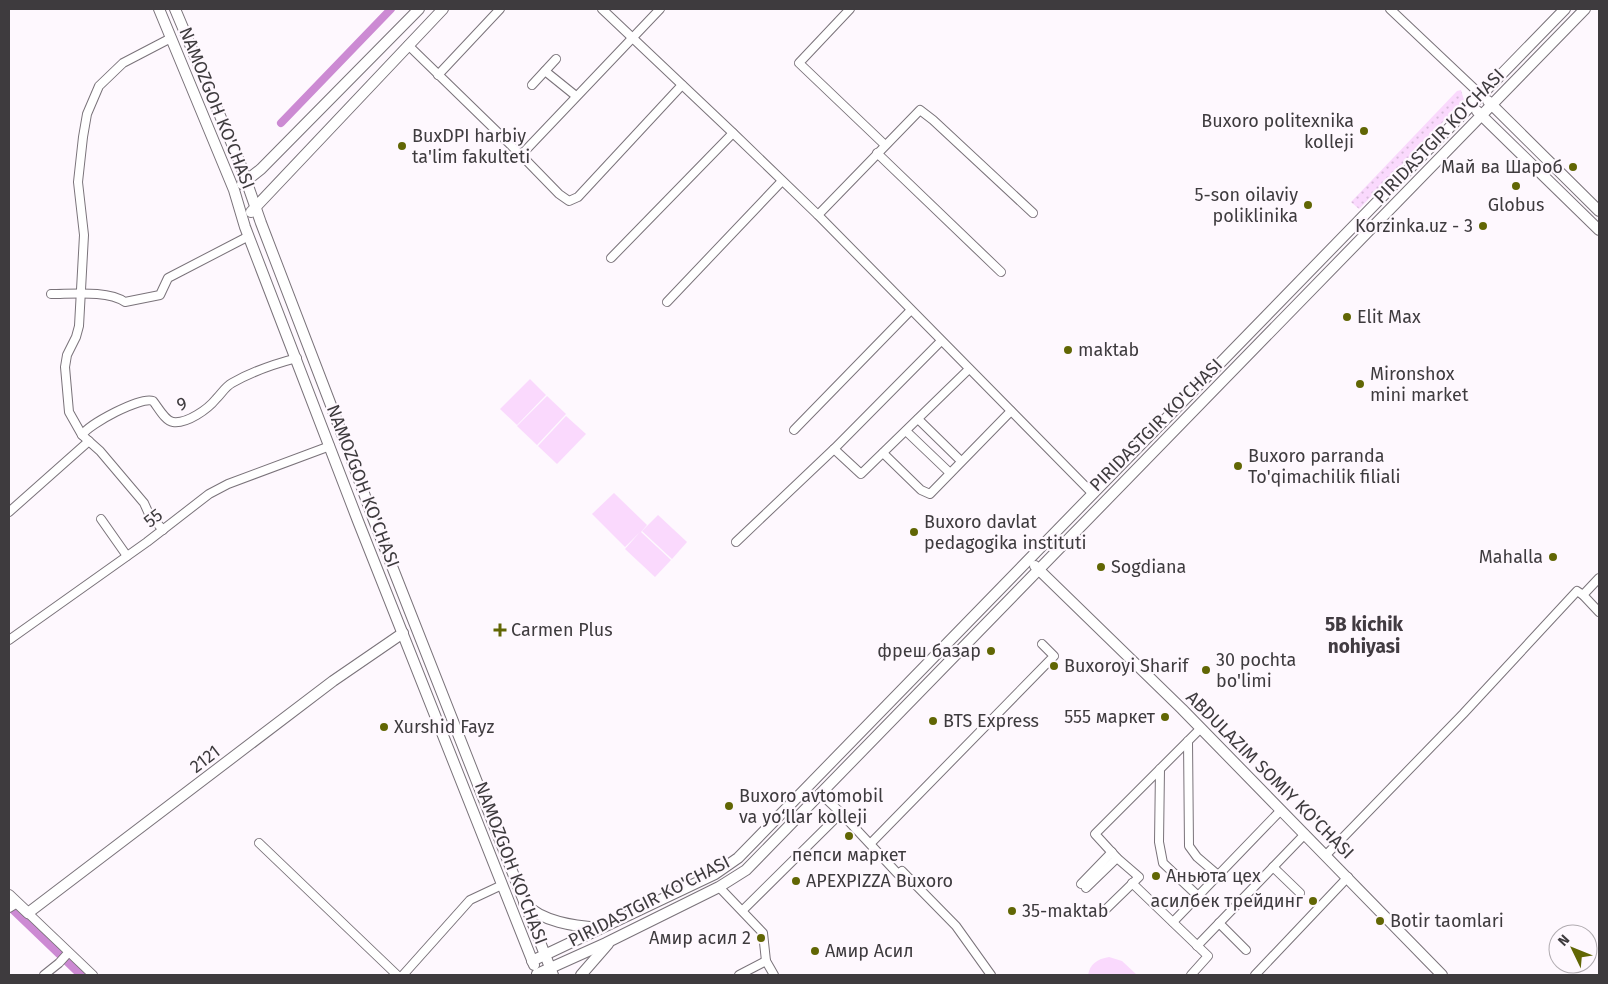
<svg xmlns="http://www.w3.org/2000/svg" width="1608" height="984" viewBox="0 0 1608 984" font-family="'Fira Sans',sans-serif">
	<defs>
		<pattern id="grass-dots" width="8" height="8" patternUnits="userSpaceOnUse" patternTransform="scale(1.25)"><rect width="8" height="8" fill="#fad9fd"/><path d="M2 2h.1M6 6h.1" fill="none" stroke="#d7bbda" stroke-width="1.8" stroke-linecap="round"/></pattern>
	</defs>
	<rect width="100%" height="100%" fill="#fef8fe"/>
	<path fill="url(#grass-dots)" d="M 1461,90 L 1464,100 L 1359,209 L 1351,202 L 1457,91 Z"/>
	<g fill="#fad9fd">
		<path d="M 530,379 L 546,395 L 517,425 L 500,409 Z"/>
		<path d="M 547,396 L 566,414 L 537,445 L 517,426 Z"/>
		<path d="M 566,416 L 586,434 L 557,464 L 538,446 Z"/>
		<path d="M 614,493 L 647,525 L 641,532 L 671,560 L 655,577 L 625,549 L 640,532 L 625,547 L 592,514 Z"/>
		<path d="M 658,515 L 687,542 L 672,559 L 642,531 Z"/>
		<path d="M 1109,957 L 1122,961 L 1137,975 L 1088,975 C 1090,964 1097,959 1109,957 Z"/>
	</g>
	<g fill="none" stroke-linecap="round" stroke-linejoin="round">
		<g stroke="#cc8ad3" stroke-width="8">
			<path d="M 281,123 L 391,9"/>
			<path d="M 9,906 L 81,975"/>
		</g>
		<g stroke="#7a737a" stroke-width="10">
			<g id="street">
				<path d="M 602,9 L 733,133 L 818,215 L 1093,494"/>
				<path d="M 850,9 L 799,63 L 885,145"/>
				<path d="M 1390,9 L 1481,95"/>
				<path d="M 408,45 L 521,155 L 660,9"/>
				<path d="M 545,71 L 576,96"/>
				<path d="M 438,75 L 500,9"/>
				<path d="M 532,85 L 556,59"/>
				<path d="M 877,153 L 1001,272"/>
				<path d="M 521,155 L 559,194 L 569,201 L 578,197 L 682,85"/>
				<path d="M 818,215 L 920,110 L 933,120 L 1033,213"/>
				<path d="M 611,258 L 733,133"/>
				<path d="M 51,294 C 72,294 108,290 125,302 L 160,295 L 168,278 L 249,236"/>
				<path d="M 667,302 L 782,181"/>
				<path d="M 918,419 L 961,461"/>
				<path d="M 794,430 L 911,310"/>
				<path d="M 906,431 L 950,473"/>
				<path d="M 82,435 C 89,424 141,396 153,401 C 158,407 165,421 173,422 C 187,424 208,409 216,399 C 222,393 225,387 232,383 C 253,371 274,364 297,358"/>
				<path d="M 834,449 L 861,474 L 969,369"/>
				<path d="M 883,453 L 921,490 L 930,494 L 1011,411"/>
				<path d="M 9,512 L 89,441"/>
				<path d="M 101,519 L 127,556"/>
				<path d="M 163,530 L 149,514 L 144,503 L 100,451 L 82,435 L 69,412 L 65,367 L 67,355 L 76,337 L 79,326 L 84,235 L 78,182 L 83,137 L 87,114 L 99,86 L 123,63 L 171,38"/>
				<path d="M 736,542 L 834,449 L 941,341"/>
				<path d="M 1583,595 L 1599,612"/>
				<path d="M 9,640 L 147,542 L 209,494 L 228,484 L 330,446"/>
				<path d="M 1188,741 L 1189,846 L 1197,857 L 1218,875"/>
				<path d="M 1160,769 L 1159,842 L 1163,863 L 1198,896"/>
				<path d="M 821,794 L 841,813"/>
				<path d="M 259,843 L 397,975"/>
				<path d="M 871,843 L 1054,656 L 1042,644"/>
				<path d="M 1326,855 L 1463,714 L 1577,591 L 1583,595 L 1599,578"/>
				<path d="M 1273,867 L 1300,893"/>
				<path d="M 1132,883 L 1208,956 L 1191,975"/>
				<path d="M 1081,884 L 1112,852"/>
				<path d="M 719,887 L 763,933 L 766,961 L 774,975"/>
				<path d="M 1086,888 L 1117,858"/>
				<path d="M 9,908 L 17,903"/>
				<path d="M 743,910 L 841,813 L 898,874 L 902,871 L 956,926 L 991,975"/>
				<path d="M 1103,912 L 1139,877 L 1117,858 L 1095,834 L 1201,728"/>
				<path d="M 28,913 L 93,975"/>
				<path d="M 1173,922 L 1281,810"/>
				<path d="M 1219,923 L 1246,950"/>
				<path d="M 1197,946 L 1305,834"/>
				<path d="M 44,975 L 59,963 L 68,953"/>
				<path d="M 403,975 L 470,900 L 502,885"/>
				<path d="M 739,975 L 766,961"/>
				<path d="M 1255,975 L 1348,877"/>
			</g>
		</g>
		<g stroke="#7a737a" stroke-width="12">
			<g id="secondary">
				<path d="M 159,9 L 234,190 L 245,227 L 358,521 L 534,965"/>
				<path d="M 175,9 L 240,163 L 261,223 L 347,447 L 373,518 L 553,975"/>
				<path d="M 1488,101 L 1599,211"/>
				<path d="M 1477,111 L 1599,230"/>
				<path d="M 242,184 L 261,169 L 419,9"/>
				<path d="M 251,212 L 443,9"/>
				<path d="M 1035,566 L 1182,709 L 1442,975"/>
				<path d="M 9,895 L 28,913 L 333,681 L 403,633"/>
				<path d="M 524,903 C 542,922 574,926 599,928"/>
				<path d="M 532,961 L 715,874 L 738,858 L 1565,9"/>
				<path d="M 537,974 L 606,943 L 719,887 L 746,870 L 1585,9"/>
				<path d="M 581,975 L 608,944"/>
			</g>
		</g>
		<use href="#street" stroke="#fff" stroke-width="8"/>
		<use href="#secondary" stroke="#fff" stroke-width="10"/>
	</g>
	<g fill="#616604" stroke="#fef8fe" stroke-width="2">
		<circle cx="1364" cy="131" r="5"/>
		<circle cx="402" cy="146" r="5"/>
		<circle cx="1573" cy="167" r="5"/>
		<circle cx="1516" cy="186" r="5"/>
		<circle cx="1308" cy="205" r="5"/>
		<circle cx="1483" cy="226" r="5"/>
		<circle cx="1347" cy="317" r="5"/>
		<circle cx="1068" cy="350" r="5"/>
		<circle cx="1360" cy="384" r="5"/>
		<circle cx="1238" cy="466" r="5"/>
		<circle cx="914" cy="532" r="5"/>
		<circle cx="1553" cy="557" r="5"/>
		<circle cx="1101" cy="567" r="5"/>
		<path d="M497.5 622.5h5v5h5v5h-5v5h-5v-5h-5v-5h5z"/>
		<circle cx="991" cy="651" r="5"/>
		<circle cx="1054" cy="666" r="5"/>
		<circle cx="1206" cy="670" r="5"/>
		<circle cx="1165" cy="717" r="5"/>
		<circle cx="933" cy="721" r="5"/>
		<circle cx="384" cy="727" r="5"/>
		<circle cx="729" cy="806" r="5"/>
		<circle cx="849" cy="836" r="5"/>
		<circle cx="1156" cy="876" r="5"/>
		<circle cx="796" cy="881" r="5"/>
		<circle cx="1313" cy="901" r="5"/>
		<circle cx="1012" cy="911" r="5"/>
		<circle cx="1380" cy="921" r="5"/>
		<circle cx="761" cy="938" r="5"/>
		<circle cx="815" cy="951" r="5"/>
	</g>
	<g text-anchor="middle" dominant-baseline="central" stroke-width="4.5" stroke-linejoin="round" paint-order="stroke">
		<g font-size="18" fill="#3e3b3e" stroke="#fef8fe">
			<text transform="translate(217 108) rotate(68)">NAMOZGOH KO'CHASI</text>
			<text transform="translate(1439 136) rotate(-46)">PIRIDASTGIR KO'CHASI</text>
			<text transform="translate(182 404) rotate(-22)">9</text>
			<text transform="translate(1156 425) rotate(-45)">PIRIDASTGIR KO'CHASI</text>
			<text transform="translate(363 486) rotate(69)">NAMOZGOH KO'CHASI</text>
			<text transform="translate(153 518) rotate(-38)">55</text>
			<text transform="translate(205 759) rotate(-38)">2121</text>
			<text transform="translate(1270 775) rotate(45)">ABDULAZIM SOMIY KO'CHASI</text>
			<text transform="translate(511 863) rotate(69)">NAMOZGOH KO'CHASI</text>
			<text transform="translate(649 901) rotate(-27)">PIRIDASTGIR KO'CHASI</text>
		</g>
		<g font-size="18" fill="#3e3b3e" stroke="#fef8fe" text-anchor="start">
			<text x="1354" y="121" text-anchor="end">Buxoro politexnika<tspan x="1354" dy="21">kolleji</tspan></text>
			<text x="412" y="136">BuxDPI harbiy<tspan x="412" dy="21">ta'lim fakulteti</tspan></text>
			<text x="1563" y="167" text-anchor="end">Май ва Шароб</text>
			<text x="1298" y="195" text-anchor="end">5-son oilaviy<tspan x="1298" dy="21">poliklinika</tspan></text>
			<text x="1516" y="205" text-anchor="middle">Globus</text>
			<text x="1473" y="226" text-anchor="end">Korzinka.uz - 3</text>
			<text x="1357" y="317">Elit Max</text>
			<text x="1078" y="350">maktab</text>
			<text x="1370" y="374">Mironshox<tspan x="1370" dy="21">mini market</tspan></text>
			<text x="1248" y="456">Buxoro parranda<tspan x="1248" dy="21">To'qimachilik filiali</tspan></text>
			<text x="924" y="522">Buxoro davlat<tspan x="924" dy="21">pedagogika instituti</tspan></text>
			<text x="1543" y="557" text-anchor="end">Mahalla</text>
			<text x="1111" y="567">Sogdiana</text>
			<text x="511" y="630">Carmen Plus</text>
			<text x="981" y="651" text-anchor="end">фреш базар</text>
			<text x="1216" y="660">30 pochta<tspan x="1216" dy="21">bo'limi</tspan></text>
			<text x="1064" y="666">Buxoroyi Sharif</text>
			<text x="1155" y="717" text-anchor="end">555 маркет</text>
			<text x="943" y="721">BTS Express</text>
			<text x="394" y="727">Xurshid Fayz</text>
			<text x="739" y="796">Buxoro avtomobil<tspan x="739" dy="21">va yo‘llar kolleji</tspan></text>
			<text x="849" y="855" text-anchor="middle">пепси маркет</text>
			<text x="1166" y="876">Аньюта цех</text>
			<text x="806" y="881">APEXPIZZA Buxoro</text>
			<text x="1303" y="901" text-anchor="end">асилбек трейдинг</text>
			<text x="1022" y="911">35-maktab</text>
			<text x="1390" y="921">Botir taomlari</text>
			<text x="751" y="938" text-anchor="end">Амир асил 2</text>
			<text x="825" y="951">Амир Асил</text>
		</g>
		<g font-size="19" font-weight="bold" fill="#413b41" stroke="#fef8fe">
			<text x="1364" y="624">5B kichik<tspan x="1364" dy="22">nohiyasi</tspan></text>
		</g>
	</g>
	<rect width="1608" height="984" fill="none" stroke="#3e3b3e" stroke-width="20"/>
	<g transform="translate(1573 949) rotate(313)"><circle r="24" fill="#fef8fe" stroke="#b1acb1"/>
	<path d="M0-4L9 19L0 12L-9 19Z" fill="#616604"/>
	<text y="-8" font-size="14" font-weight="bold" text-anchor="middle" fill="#3e3b3e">N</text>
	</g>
</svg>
